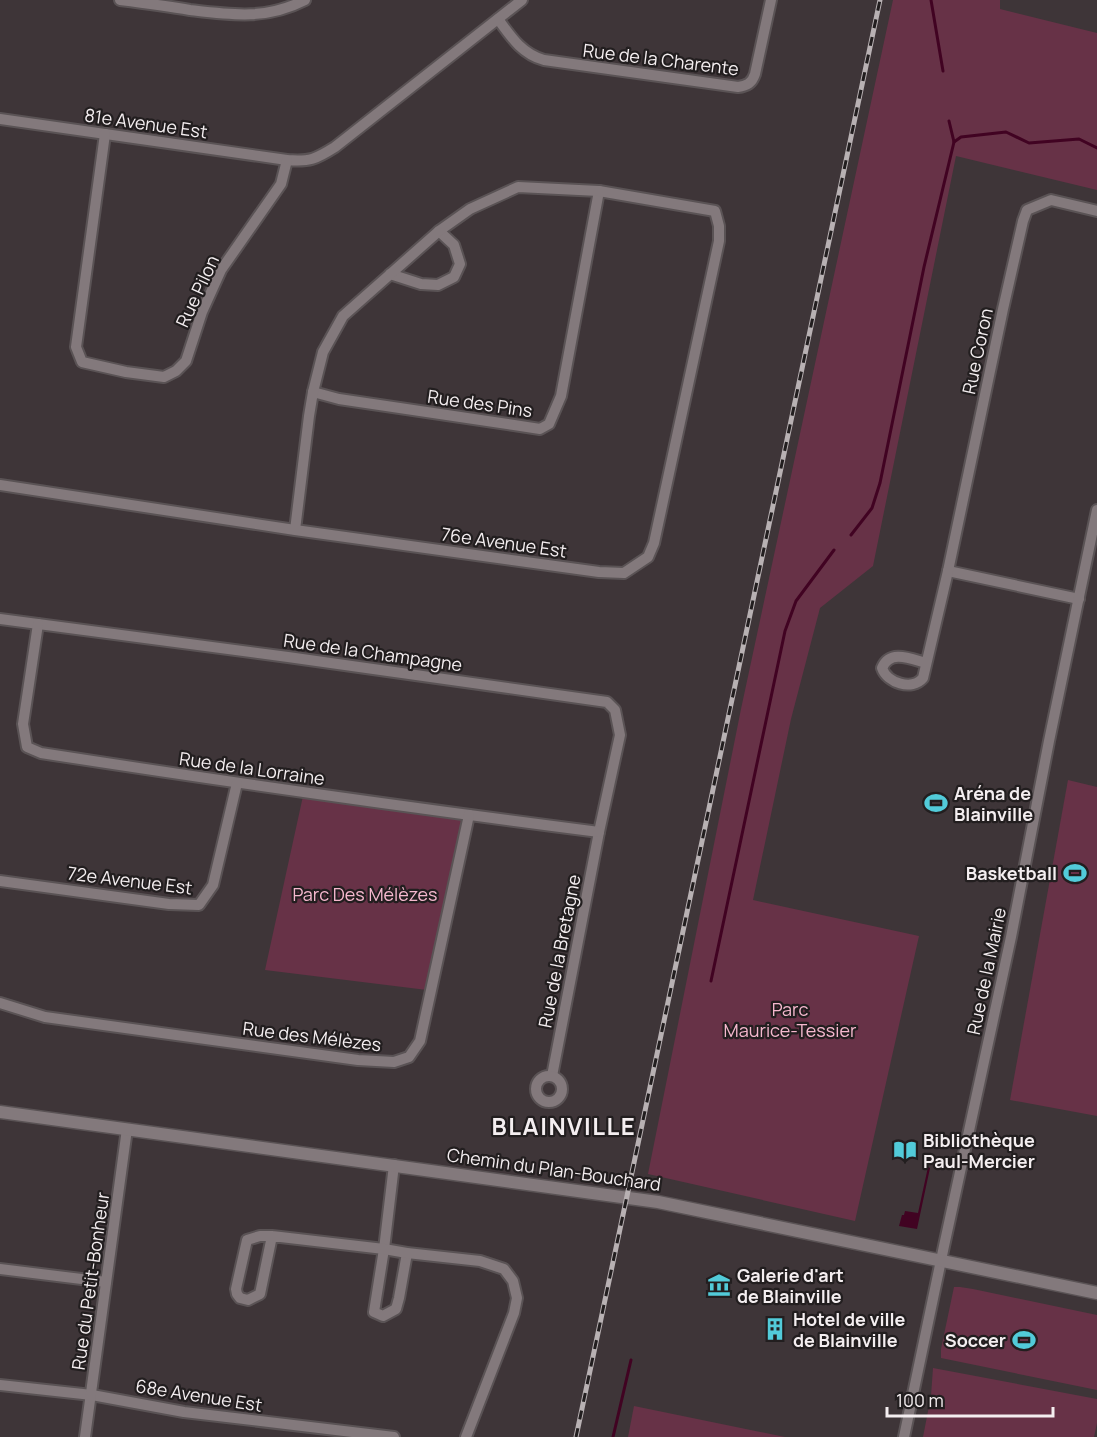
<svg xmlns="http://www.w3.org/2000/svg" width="1097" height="1437" viewBox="0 0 1097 1437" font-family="Manrope,sans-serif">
	<rect width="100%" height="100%" fill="#3e3538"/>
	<g fill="#673247">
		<path d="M 893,0 L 1000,0 L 1000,9 L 1097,33 L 1097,190 L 956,156 L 873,566 L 820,608 L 791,719 L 753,900 L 919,936 L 855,1221 L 648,1174 L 741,709 Z"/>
		<path d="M 1068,780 L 1097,787 L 1097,1116 L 1010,1100 Z"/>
		<path d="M 303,796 L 465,818 L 427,990 L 265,970 Z"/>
		<path d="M 954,1287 L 960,1287 L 973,1289 L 1097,1315 L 1097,1390 L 941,1358 L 941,1349 Z"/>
		<path d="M 933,1368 L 1097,1399 L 1097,1423 L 1094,1437 L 923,1437 L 931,1396 Z"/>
		<path d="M 634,1406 L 785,1437 L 628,1437 Z"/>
	</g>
	<path fill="#410322" d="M 928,1167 L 930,1168 L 917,1229 L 899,1226 L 902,1215 L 904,1215 L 905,1211 L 918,1213 Z"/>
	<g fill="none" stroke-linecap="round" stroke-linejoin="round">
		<g stroke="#410322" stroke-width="3">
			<path d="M 931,0 L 943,71"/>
			<path d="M 954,142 L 961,137 L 1006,132 L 1029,143 L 1079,139 L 1097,148"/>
			<path d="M 851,535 L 872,508 L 880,483 L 924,267 L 954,142 L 949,121"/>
			<path d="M 711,981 L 785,631 L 796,601 L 834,550"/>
			<path d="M 613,1437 L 631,1360"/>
		</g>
		<g stroke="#5a5355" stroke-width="14">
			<g id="minor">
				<path d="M 120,0 C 144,3 167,6 190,10 C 232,15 266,20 305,0"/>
				<path d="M 498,19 C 511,37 522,54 544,60 L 738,87 C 747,86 752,83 755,74 L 771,0"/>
				<path d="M 0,119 L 287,160 C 310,162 316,159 335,147 L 522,0"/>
				<path d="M 105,134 L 76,347 L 82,362 L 126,372 L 164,377 L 176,371 L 186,361 L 202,312 L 221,270 L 281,184 L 287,160"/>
				<path d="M 390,274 L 421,284 L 438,285 L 454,277 L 460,264 L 454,245 L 439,231"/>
				<path d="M 313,392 L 339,399 L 514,425 L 540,429 L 549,424 L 561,396 L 599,191"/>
				<path d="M 0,485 L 295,530 L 599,572 L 624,573 L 648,557 L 654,543 L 719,241 L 719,226 L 715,211 L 599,191 L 518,187 L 470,209 L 439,231 L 343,316 L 323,352 L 313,392 L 309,416 L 295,530"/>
				<path d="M 948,571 L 1079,599"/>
				<path d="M 0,619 L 288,657 L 607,702 L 615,710 L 620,735 L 599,832 L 552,1076"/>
				<path d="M 38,624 L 23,724 L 27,747 L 41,753 C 227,782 413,808 599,832"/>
				<path d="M 926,663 C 911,659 890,649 882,668 C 887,683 912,691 923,678 L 948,571 L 1003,309 L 1023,221 L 1027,210 L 1051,200 L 1097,211"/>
				<path d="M 0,881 L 169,904 L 199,905 L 213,885 L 237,783"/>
				<path d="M 0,1003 L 45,1017 L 358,1060 L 394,1062 L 409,1057 L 420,1041 L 469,815"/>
				<circle cx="549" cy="1089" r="13"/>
				<path d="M 394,1165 L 384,1249 L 374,1312 L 383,1316 L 396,1309 L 399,1298 L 407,1253"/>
				<path d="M 272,1236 L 260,1294 L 248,1300 L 240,1298 L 237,1294 L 236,1289 L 247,1240 L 260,1236 L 272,1236 L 384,1249 L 407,1253 L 480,1261 L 504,1269 L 513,1281 L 517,1298 L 514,1313 L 466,1437"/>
				<path d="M 0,1269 L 106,1282"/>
				<path d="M 0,1385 L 92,1395 L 184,1412 L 394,1437"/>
				<path d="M 85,1437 L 127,1129"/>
				<path d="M 904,1437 L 944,1246 L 1011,937 L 1049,741 L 1097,510"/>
			</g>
		</g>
		<g stroke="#5a5355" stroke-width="15">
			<path id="tertiary" d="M 0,1112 L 658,1202 L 1097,1293"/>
		</g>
		<use href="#minor" stroke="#83797c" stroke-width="10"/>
		<use href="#tertiary" stroke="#83797c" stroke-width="12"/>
		<g stroke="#b8b1b3" stroke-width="5">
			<path id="rail" d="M 576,1437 L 880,0"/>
		</g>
		<use href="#rail" stroke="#221e1f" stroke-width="3" stroke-dasharray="9" stroke-linecap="butt"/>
	</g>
	<defs>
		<g id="stadium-bare" transform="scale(1.8)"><path d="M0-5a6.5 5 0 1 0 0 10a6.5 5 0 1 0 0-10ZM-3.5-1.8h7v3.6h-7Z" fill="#52cbd9" stroke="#221e1f" stroke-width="2.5" paint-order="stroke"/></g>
		<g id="library-bare" transform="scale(1.8)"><path d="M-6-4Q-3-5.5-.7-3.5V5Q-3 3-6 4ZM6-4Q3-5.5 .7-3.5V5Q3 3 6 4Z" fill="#52cbd9" stroke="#221e1f" stroke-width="2.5" paint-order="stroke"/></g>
		<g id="museum-bare" transform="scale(1.8)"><path d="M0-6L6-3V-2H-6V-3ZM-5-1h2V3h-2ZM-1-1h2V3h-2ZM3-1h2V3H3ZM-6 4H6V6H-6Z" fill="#52cbd9" stroke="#221e1f" stroke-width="2.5" paint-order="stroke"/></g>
		<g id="building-bare" transform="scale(1.8)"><path d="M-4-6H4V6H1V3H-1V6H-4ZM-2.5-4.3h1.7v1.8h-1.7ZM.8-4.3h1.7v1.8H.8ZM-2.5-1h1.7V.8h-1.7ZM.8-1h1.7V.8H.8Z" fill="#52cbd9" stroke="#221e1f" stroke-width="2.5" paint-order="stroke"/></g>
	</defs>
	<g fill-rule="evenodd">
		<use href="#stadium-bare" x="936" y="803"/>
		<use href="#stadium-bare" x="1075" y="873"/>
		<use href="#library-bare" x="905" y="1150"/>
		<use href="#museum-bare" x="719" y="1285"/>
		<use href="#building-bare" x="775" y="1329"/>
		<use href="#stadium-bare" x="1024" y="1340"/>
	</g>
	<g text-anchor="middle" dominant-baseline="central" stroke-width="4.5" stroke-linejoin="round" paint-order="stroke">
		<g font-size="18" fill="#f4eef0" stroke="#221e1f">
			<text transform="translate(661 59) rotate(7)">Rue de la Charente</text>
			<text transform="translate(146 123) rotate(8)">81e Avenue Est</text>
			<text transform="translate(197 291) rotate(-65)">Rue Pilon</text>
			<text transform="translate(977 351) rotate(-78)">Rue Coron</text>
			<text transform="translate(480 403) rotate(8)">Rue des Pins</text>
			<text transform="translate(504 542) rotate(8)">76e Avenue Est</text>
			<text transform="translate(373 652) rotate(8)">Rue de la Champagne</text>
			<text transform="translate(252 768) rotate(8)">Rue de la Lorraine</text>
			<text transform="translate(130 880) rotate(7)">72e Avenue Est</text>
			<text transform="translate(559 951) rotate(-79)">Rue de la Bretagne</text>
			<text transform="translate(986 971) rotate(-78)">Rue de la Mairie</text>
			<text transform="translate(312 1036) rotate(7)">Rue des Mélèzes</text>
			<text transform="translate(554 1169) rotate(8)">Chemin du Plan-Bouchard</text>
			<text transform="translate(90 1281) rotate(-82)">Rue du Petit-Bonheur</text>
			<text transform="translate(199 1395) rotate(9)">68e Avenue Est</text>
		</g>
		<g font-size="18" font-weight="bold" fill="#f4eef0" stroke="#221e1f" text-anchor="start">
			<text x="954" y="793">Aréna de<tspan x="954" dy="21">Blainville</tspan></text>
			<text x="1057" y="873" text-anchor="end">Basketball</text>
			<text x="923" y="1140">Bibliothèque<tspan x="923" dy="21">Paul-Mercier</tspan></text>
			<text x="737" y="1275">Galerie d'art<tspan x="737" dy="21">de Blainville</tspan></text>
			<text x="793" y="1319">Hotel de ville<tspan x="793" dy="21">de Blainville</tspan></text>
			<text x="1006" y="1340" text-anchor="end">Soccer</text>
		</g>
		<g font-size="18" fill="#f5b8ce" stroke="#221e1f">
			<text x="365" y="894">Parc Des Mélèzes</text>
			<text x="790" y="1009">Parc<tspan x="790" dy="21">Maurice-Tessier</tspan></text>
		</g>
		<g font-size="24" font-weight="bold" letter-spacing="1.5" fill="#f4eef0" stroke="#221e1f">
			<text x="564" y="1125">BLAINVILLE</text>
		</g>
	</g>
	<path d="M887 1407v9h166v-9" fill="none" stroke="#f4eef0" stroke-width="3"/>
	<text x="896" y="1407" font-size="18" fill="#f4eef0" stroke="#221e1f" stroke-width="4.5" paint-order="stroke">100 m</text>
</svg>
